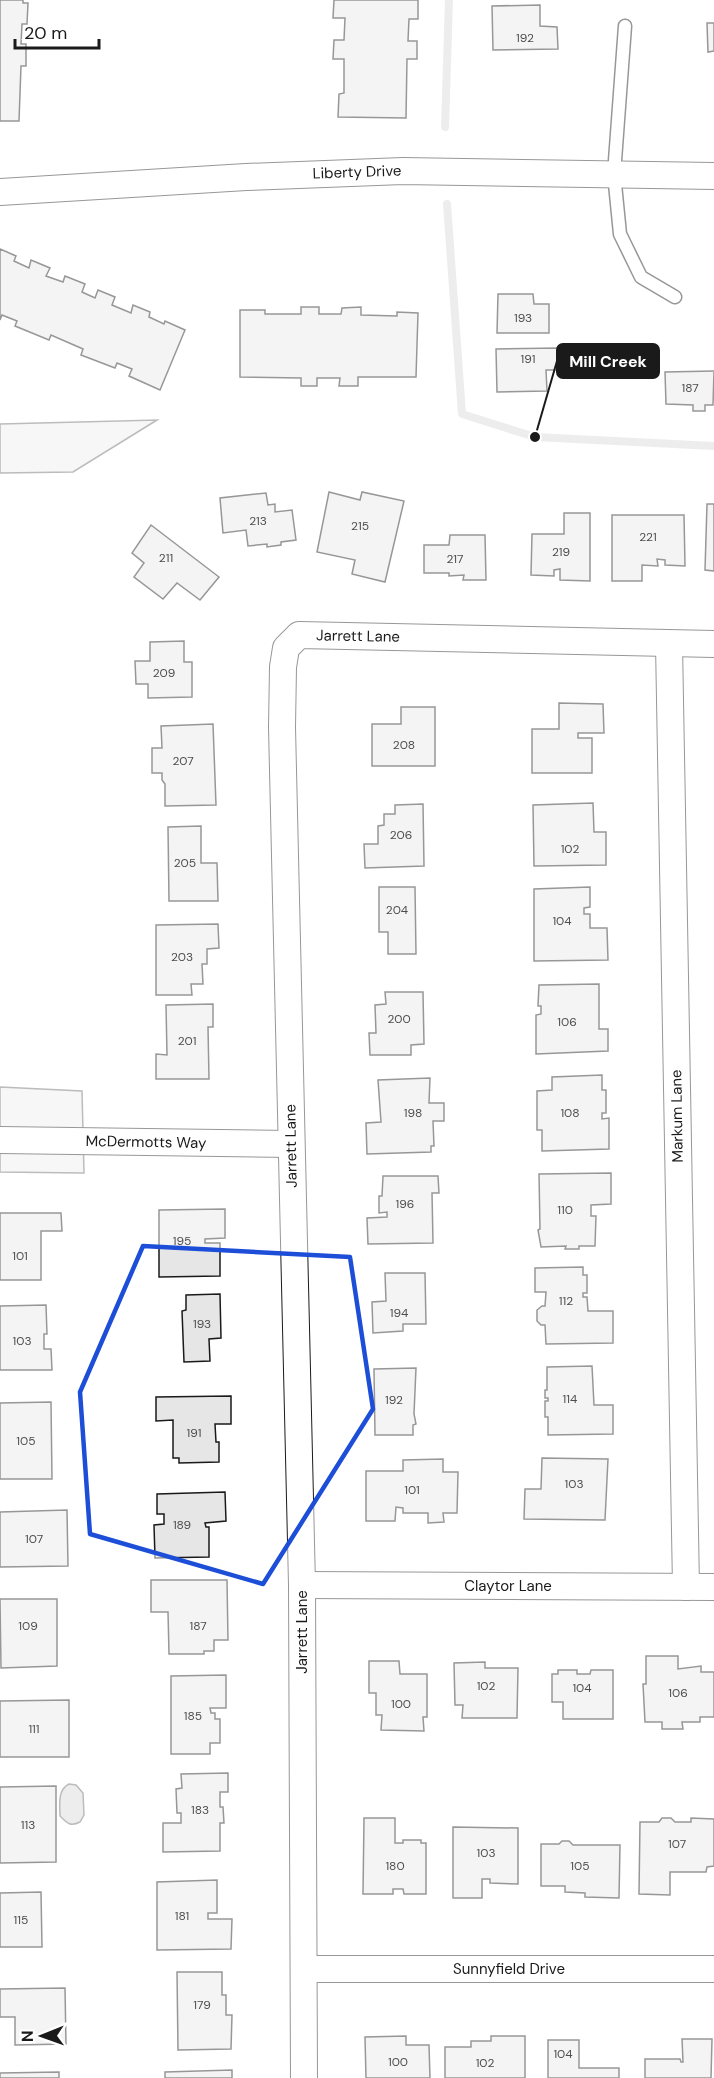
<svg xmlns="http://www.w3.org/2000/svg" width="714" height="2078" viewBox="0 0 714 2078" font-family="'DM Sans',sans-serif">
	<rect width="100%" height="100%" fill="#fff"/>
	<g fill="#ededed" stroke="#6a6a6a" stroke-width="1.5">
		<path d="M 157,420 L 73,472 L 0,473 L 0,424 Z"/>
		<path d="M 0,1087 L 82,1091 L 84,1173 L 0,1172 Z"/>
	</g>
	<path fill="#d7d7d7" stroke="#6a6a6a" stroke-width="1.5" d="M 69,1784 L 76,1785 L 83,1793 L 84,1815 L 80,1822 C 70,1827 67,1823 60,1816 C 60,1805 57,1790 69,1784 Z"/>
	<g fill="none" stroke-linecap="round" stroke-linejoin="round">
		<g stroke="#d7d7d7" stroke-width="8">
			<path d="M 445,127 L 449,0"/>
			<path d="M 447,204 L 462,414 L 535,437 L 714,446"/>
		</g>
	</g>
	<g fill="#e6e6e6" stroke="#1a1a1a" stroke-width="1.5">
		<path d="M 0,0 L 23,0 L 23,3 L 28,3 L 27,24 L 22,24 L 21,44 L 26,44 L 26,66 L 21,66 L 19,121 L 0,121 Z"/>
		<path d="M 334,0 L 418,0 L 418,19 L 409,19 L 408,41 L 417,41 L 417,59 L 407,59 L 406,118 L 338,117 L 339,94 L 344,93 L 344,59 L 333,59 L 334,40 L 344,40 L 345,18 L 333,18 Z"/>
		<path d="M 540,5 L 540,26 L 557,27 L 558,49 L 493,50 L 492,6 Z"/>
		<path d="M 707,23 L 714,23 L 714,51 L 708,52 Z"/>
		<path d="M 0,249 L 16,256 L 14,261 L 29,268 L 31,260 L 50,268 L 46,276 L 63,282 L 65,276 L 85,284 L 82,292 L 95,298 L 98,290 L 115,297 L 112,305 L 131,313 L 133,305 L 150,312 L 149,317 L 164,324 L 165,321 L 185,330 L 160,390 L 129,376 L 132,369 L 117,363 L 115,368 L 81,355 L 83,349 L 51,335 L 49,340 L 15,326 L 17,321 L 2,315 L 0,320 Z"/>
		<path d="M 498,294 L 533,294 L 534,304 L 549,304 L 549,333 L 497,333 Z"/>
		<path d="M 301,307 L 319,307 L 319,314 L 341,314 L 342,308 L 361,307 L 361,315 L 397,316 L 397,312 L 418,313 L 416,377 L 358,377 L 358,386 L 339,386 L 340,378 L 317,378 L 317,386 L 301,386 L 301,378 L 240,377 L 240,310 L 265,310 L 265,314 L 301,314 Z"/>
		<path d="M 558,348 L 559,370 L 546,370 L 547,391 L 497,392 L 496,349 Z"/>
		<path d="M 714,371 L 713,405 L 705,405 L 705,411 L 693,411 L 693,405 L 666,404 L 665,372 Z"/>
		<path d="M 329,492 L 360,500 L 362,492 L 404,501 L 385,582 L 352,574 L 355,560 L 317,552 Z"/>
		<path d="M 266,493 L 268,505 L 275,504 L 275,512 L 292,510 L 296,540 L 281,542 L 281,545 L 267,547 L 267,544 L 248,546 L 246,530 L 223,533 L 220,498 Z"/>
		<path d="M 707,504 L 714,504 L 714,571 L 705,570 Z"/>
		<path d="M 564,513 L 590,513 L 590,581 L 560,580 L 560,569 L 554,570 L 554,576 L 531,575 L 532,534 L 564,534 Z"/>
		<path d="M 612,515 L 684,515 L 685,566 L 665,565 L 665,560 L 657,559 L 658,566 L 642,565 L 642,581 L 612,581 Z"/>
		<path d="M 151,525 L 219,577 L 200,600 L 177,583 L 163,599 L 134,577 L 144,563 L 132,553 Z"/>
		<path d="M 450,535 L 485,535 L 486,580 L 463,580 L 464,575 L 449,576 L 449,573 L 424,573 L 424,545 L 449,545 Z"/>
		<path d="M 184,641 L 184,662 L 192,662 L 192,697 L 148,698 L 148,684 L 136,684 L 135,661 L 150,661 L 150,642 Z"/>
		<path d="M 559,703 L 603,704 L 604,733 L 578,733 L 578,738 L 592,738 L 592,773 L 532,773 L 532,729 L 559,729 Z"/>
		<path d="M 401,707 L 435,707 L 435,766 L 372,766 L 372,724 L 401,724 Z"/>
		<path d="M 213,724 L 216,805 L 165,806 L 165,784 L 162,780 L 162,773 L 152,773 L 152,748 L 162,748 L 161,726 Z"/>
		<path d="M 593,803 L 594,832 L 606,832 L 606,865 L 534,866 L 533,805 Z"/>
		<path d="M 423,804 L 424,866 L 365,868 L 364,844 L 378,844 L 378,826 L 384,825 L 384,814 L 395,814 L 395,805 Z"/>
		<path d="M 201,826 L 201,863 L 217,863 L 218,901 L 169,901 L 168,827 Z"/>
		<path d="M 379,887 L 415,887 L 416,954 L 388,954 L 388,932 L 379,932 Z"/>
		<path d="M 590,887 L 590,907 L 584,908 L 584,914 L 590,914 L 590,928 L 607,928 L 608,960 L 534,961 L 534,889 Z"/>
		<path d="M 218,924 L 219,948 L 207,949 L 207,964 L 202,964 L 203,984 L 191,984 L 192,995 L 156,995 L 156,925 Z"/>
		<path d="M 599,984 L 599,1029 L 608,1029 L 608,1051 L 536,1054 L 536,1015 L 541,1014 L 541,1006 L 538,1006 L 539,985 Z"/>
		<path d="M 385,992 L 423,992 L 424,1044 L 411,1045 L 411,1055 L 370,1055 L 369,1033 L 376,1033 L 375,1005 L 386,1004 Z"/>
		<path d="M 213,1004 L 213,1027 L 208,1027 L 209,1079 L 156,1079 L 156,1054 L 167,1055 L 166,1005 Z"/>
		<path d="M 602,1075 L 602,1090 L 606,1090 L 606,1113 L 602,1113 L 602,1119 L 609,1118 L 609,1149 L 542,1151 L 542,1130 L 537,1130 L 537,1091 L 552,1090 L 552,1077 Z"/>
		<path d="M 430,1078 L 429,1103 L 444,1103 L 444,1121 L 433,1121 L 434,1146 L 431,1146 L 431,1152 L 367,1154 L 366,1123 L 381,1122 L 378,1080 Z"/>
		<path d="M 611,1173 L 611,1204 L 591,1205 L 591,1216 L 596,1216 L 595,1246 L 579,1246 L 579,1249 L 565,1249 L 566,1246 L 541,1247 L 538,1230 L 540,1229 L 539,1174 Z"/>
		<path d="M 383,1176 L 438,1176 L 439,1193 L 432,1193 L 433,1243 L 368,1244 L 367,1218 L 387,1217 L 387,1212 L 379,1213 L 379,1196 L 382,1196 Z"/>
		<path d="M 225,1209 L 225,1238 L 205,1239 L 205,1243 L 220,1243 L 220,1276 L 159,1277 L 159,1210 Z"/>
		<path d="M 0,1213 L 61,1213 L 62,1231 L 41,1231 L 41,1280 L 0,1280 Z"/>
		<path d="M 583,1267 L 583,1275 L 587,1275 L 587,1293 L 583,1293 L 583,1297 L 587,1297 L 588,1311 L 613,1311 L 613,1343 L 546,1344 L 545,1325 L 541,1325 L 537,1321 L 537,1310 L 542,1306 L 545,1306 L 546,1292 L 535,1292 L 535,1268 Z"/>
		<path d="M 385,1273 L 425,1273 L 426,1324 L 403,1324 L 403,1331 L 373,1333 L 372,1302 L 386,1301 Z"/>
		<path d="M 220,1294 L 221,1338 L 209,1339 L 210,1361 L 184,1362 L 182,1311 L 186,1310 L 186,1295 Z"/>
		<path d="M 46,1305 L 47,1334 L 44,1334 L 44,1349 L 51,1349 L 52,1370 L 0,1370 L 0,1306 Z"/>
		<path d="M 592,1366 L 594,1405 L 613,1405 L 613,1434 L 548,1435 L 548,1417 L 545,1417 L 545,1401 L 548,1401 L 548,1398 L 545,1398 L 545,1390 L 547,1390 L 547,1367 Z"/>
		<path d="M 416,1368 L 414,1414 L 416,1424 L 413,1425 L 413,1435 L 375,1435 L 374,1369 Z"/>
		<path d="M 231,1396 L 231,1424 L 215,1424 L 216,1442 L 219,1442 L 219,1462 L 179,1463 L 179,1458 L 173,1458 L 173,1420 L 156,1421 L 156,1397 Z"/>
		<path d="M 51,1402 L 52,1479 L 0,1479 L 0,1403 Z"/>
		<path d="M 542,1458 L 608,1459 L 605,1520 L 524,1519 L 525,1489 L 541,1489 Z"/>
		<path d="M 443,1459 L 443,1472 L 458,1472 L 457,1513 L 443,1513 L 444,1522 L 428,1523 L 428,1513 L 403,1513 L 403,1508 L 396,1507 L 395,1521 L 366,1521 L 366,1471 L 403,1471 L 403,1460 Z"/>
		<path d="M 225,1492 L 226,1521 L 205,1523 L 206,1527 L 209,1527 L 209,1557 L 155,1558 L 154,1525 L 164,1524 L 164,1514 L 157,1514 L 157,1494 Z"/>
		<path d="M 67,1510 L 68,1566 L 0,1567 L 0,1512 Z"/>
		<path d="M 151,1580 L 227,1580 L 228,1640 L 214,1640 L 214,1651 L 204,1651 L 204,1654 L 169,1654 L 168,1612 L 151,1612 Z"/>
		<path d="M 0,1599 L 57,1599 L 57,1666 L 1,1668 Z"/>
		<path d="M 646,1656 L 678,1656 L 678,1669 L 701,1666 L 701,1672 L 714,1672 L 714,1717 L 700,1717 L 700,1722 L 682,1722 L 683,1729 L 662,1729 L 662,1722 L 645,1722 L 643,1684 L 646,1684 Z"/>
		<path d="M 369,1661 L 399,1661 L 400,1674 L 427,1674 L 427,1717 L 423,1717 L 424,1731 L 381,1730 L 382,1715 L 376,1715 L 376,1693 L 369,1693 Z"/>
		<path d="M 485,1662 L 485,1668 L 518,1668 L 517,1718 L 462,1718 L 463,1705 L 455,1705 L 454,1663 Z"/>
		<path d="M 558,1670 L 577,1670 L 577,1674 L 590,1674 L 591,1670 L 613,1670 L 613,1719 L 563,1719 L 563,1702 L 552,1702 L 552,1674 L 558,1674 Z"/>
		<path d="M 226,1675 L 226,1708 L 210,1708 L 211,1713 L 215,1713 L 215,1719 L 220,1719 L 220,1743 L 210,1743 L 210,1754 L 171,1754 L 171,1676 Z"/>
		<path d="M 69,1700 L 69,1757 L 0,1757 L 0,1701 Z"/>
		<path d="M 228,1773 L 228,1792 L 220,1792 L 220,1807 L 223,1807 L 224,1823 L 220,1823 L 220,1851 L 163,1852 L 163,1823 L 181,1823 L 181,1813 L 177,1813 L 176,1789 L 182,1788 L 181,1774 Z"/>
		<path d="M 56,1786 L 56,1862 L 0,1863 L 0,1787 Z"/>
		<path d="M 364,1818 L 395,1818 L 395,1843 L 403,1843 L 403,1840 L 421,1840 L 421,1843 L 426,1843 L 426,1894 L 404,1894 L 403,1889 L 393,1889 L 393,1894 L 363,1894 Z"/>
		<path d="M 662,1818 L 671,1818 L 675,1822 L 691,1822 L 691,1818 L 714,1819 L 714,1866 L 707,1867 L 706,1872 L 670,1872 L 670,1895 L 639,1894 L 640,1822 L 659,1822 Z"/>
		<path d="M 453,1827 L 518,1828 L 518,1884 L 490,1883 L 490,1879 L 482,1879 L 482,1898 L 453,1898 Z"/>
		<path d="M 562,1841 L 569,1841 L 573,1845 L 620,1845 L 619,1898 L 585,1897 L 585,1893 L 565,1892 L 565,1886 L 541,1886 L 541,1844 L 559,1844 Z"/>
		<path d="M 217,1880 L 217,1913 L 208,1913 L 208,1919 L 232,1919 L 231,1949 L 157,1950 L 157,1882 Z"/>
		<path d="M 41,1892 L 42,1947 L 0,1947 L 0,1893 Z"/>
		<path d="M 177,1972 L 222,1972 L 222,1995 L 226,1995 L 226,2015 L 232,2015 L 231,2049 L 178,2050 Z"/>
		<path d="M 65,1988 L 66,2044 L 15,2045 L 15,2017 L 0,2017 L 0,1989 Z"/>
		<path d="M 406,2036 L 406,2045 L 429,2045 L 430,2078 L 366,2078 L 365,2037 Z"/>
		<path d="M 491,2036 L 525,2036 L 525,2078 L 445,2078 L 445,2047 L 471,2047 L 471,2041 L 491,2041 Z"/>
		<path d="M 682,2039 L 712,2039 L 711,2078 L 645,2078 L 645,2059 L 680,2059 L 681,2062 L 683,2062 Z"/>
		<path d="M 548,2040 L 579,2040 L 579,2068 L 619,2068 L 619,2078 L 548,2078 Z"/>
		<path d="M 232,2070 L 232,2078 L 165,2078 L 165,2072 Z"/>
		<path d="M 59,2072 L 59,2078 L 0,2078 L 0,2073 Z"/>
	</g>
	<g fill="none" stroke-linecap="round" stroke-linejoin="round">
		<g stroke="#1a1a1a" stroke-width="15">
			<path id="service" d="M 625,26 L 614,174 L 620,234 L 641,277 L 675,297"/>
		</g>
		<g stroke="#1a1a1a" stroke-width="28">
			<g id="minor">
				<path d="M 0,192 L 246,177 L 403,171 L 714,176"/>
				<path d="M 669,644 L 686,1587"/>
				<path d="M 0,1140 L 291,1144"/>
				<path d="M 302,1585 L 714,1587"/>
				<path d="M 305,1969 L 714,1969"/>
				<path d="M 304,2078 L 302,1585 L 282,727 L 283,667 L 286,648 L 299,635 L 714,644"/>
			</g>
		</g>
		<use href="#service" stroke="#fff" stroke-width="12"/>
		<use href="#minor" stroke="#fff" stroke-width="26"/>
	</g>
	<path d="M0 0H714V2078H0ZM 143,1246 L 350,1257 L 373,1409 L 263,1584 L 90,1534 L 80,1392 Z" fill="#fff" fill-opacity=".55" fill-rule="evenodd"/>
	<path fill="none" stroke="#1d4ed8" stroke-width="4.5" stroke-linejoin="round" d="M 143,1246 L 350,1257 L 373,1409 L 263,1584 L 90,1534 L 80,1392 Z"/>
	<g text-anchor="middle" dominant-baseline="central" stroke-width="4.5" stroke-linejoin="round" paint-order="stroke">
		<g font-size="12" fill="#4d4d4d">
			<text x="525" y="38">192</text>
			<text x="523" y="318">193</text>
			<text x="528" y="359">191</text>
			<text x="690" y="388">187</text>
			<text x="258" y="521">213</text>
			<text x="360" y="526">215</text>
			<text x="648" y="537">221</text>
			<text x="561" y="552">219</text>
			<text x="166" y="558">211</text>
			<text x="455" y="559">217</text>
			<text x="164" y="673">209</text>
			<text x="404" y="745">208</text>
			<text x="183" y="761">207</text>
			<text x="401" y="835">206</text>
			<text x="570" y="849">102</text>
			<text x="185" y="863">205</text>
			<text x="397" y="910">204</text>
			<text x="562" y="921">104</text>
			<text x="182" y="957">203</text>
			<text x="399" y="1019">200</text>
			<text x="567" y="1022">106</text>
			<text x="187" y="1041">201</text>
			<text x="413" y="1113">198</text>
			<text x="570" y="1113">108</text>
			<text x="405" y="1204">196</text>
			<text x="565" y="1210">110</text>
			<text x="182" y="1241">195</text>
			<text x="20" y="1256">101</text>
			<text x="566" y="1301">112</text>
			<text x="399" y="1313">194</text>
			<text x="202" y="1324">193</text>
			<text x="22" y="1341">103</text>
			<text x="570" y="1399">114</text>
			<text x="394" y="1400">192</text>
			<text x="194" y="1433">191</text>
			<text x="26" y="1441">105</text>
			<text x="574" y="1484">103</text>
			<text x="412" y="1490">101</text>
			<text x="182" y="1525">189</text>
			<text x="34" y="1539">107</text>
			<text x="28" y="1626">109</text>
			<text x="198" y="1626">187</text>
			<text x="486" y="1686">102</text>
			<text x="582" y="1688">104</text>
			<text x="678" y="1693">106</text>
			<text x="401" y="1704">100</text>
			<text x="193" y="1716">185</text>
			<text x="34" y="1729">111</text>
			<text x="200" y="1810">183</text>
			<text x="28" y="1825">113</text>
			<text x="677" y="1844">107</text>
			<text x="486" y="1853">103</text>
			<text x="395" y="1866">180</text>
			<text x="580" y="1866">105</text>
			<text x="182" y="1916">181</text>
			<text x="21" y="1920">115</text>
			<text x="202" y="2005">179</text>
			<text x="563" y="2054">104</text>
			<text x="398" y="2062">100</text>
			<text x="485" y="2063">102</text>
		</g>
		<g font-size="15" fill="#1a1a1a" stroke="#fff">
			<text transform="translate(357 172) rotate(-2)">Liberty Drive</text>
			<text transform="translate(358 636) rotate(1)">Jarrett Lane</text>
			<text transform="translate(677 1116) rotate(-91)">Markum Lane</text>
			<text transform="translate(146 1142) rotate(1)">McDermotts Way</text>
			<text transform="translate(291 1146) rotate(-91)">Jarrett Lane</text>
			<text x="508" y="1586">Claytor Lane</text>
			<text transform="translate(302 1632) rotate(-90)">Jarrett Lane</text>
			<text x="509" y="1969">Sunnyfield Drive</text>
		</g>
	</g>
	<path fill="none" stroke="#1a1a1a" stroke-width="2" d="M535 437L557 361"/>
	<circle fill="#1a1a1a" stroke="#fff" stroke-width="2" cx="535" cy="437" r="6"/>
	<rect fill="#1a1a1a" stroke="#1a1a1a" stroke-width="2" x="557" y="344" width="102" height="34" rx="6"/>
	<g font-size="16" text-anchor="middle" font-weight="bold" fill="#fff">
		<text x="608" y="367">Mill Creek</text>
	</g>
	<g transform="translate(42 2036) rotate(269)" stroke="#ffffff" stroke-width="4.5" paint-order="stroke">
	<path d="M0-4.5L10 22L0 15L-10 22Z" fill="#1a1a1a"/>
	<text y="-9" font-size="16" font-weight="bold" text-anchor="middle" fill="#1a1a1a">N</text>
	</g>
	<path d="M15 39v9h84v-9" fill="none" stroke="#1a1a1a" stroke-width="3"/>
	<text x="24" y="39" font-size="18" fill="#1a1a1a" stroke="#ffffff" stroke-width="4.5" paint-order="stroke">20 m</text>
</svg>
